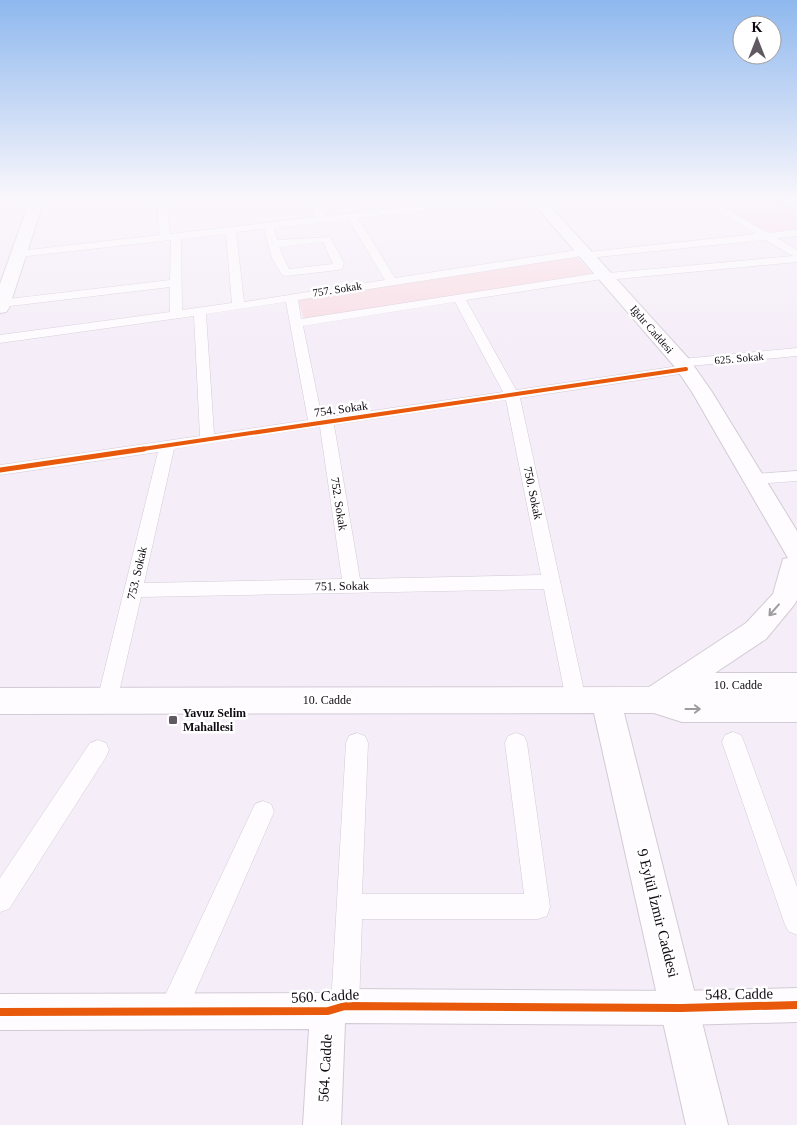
<svg xmlns="http://www.w3.org/2000/svg" width="797" height="1125" viewBox="0 0 797 1125" font-family="'Times New Roman',serif">
	<rect width="100%" height="100%" fill="#f5edf8"/>
	<g fill="#f8dce3">
		<path d="M 703,197 L 765,197 L 797,210 L 797,229 L 766,232 Z"/>
		<path d="M 575,255 L 593,275 L 304,319 L 298,300 Z"/>
	</g>
	<g fill="none" stroke-linecap="round" stroke-linejoin="round">
		<g stroke="#d2cbd5" stroke-width="1">
			<g id="minor">
				<path d="M 156,197 L 166,197 L 170,234 L 315,217 L 307,197 L 317,197 L 325,216 L 497,197 L 526,197 L 521,200 L 358,218 L 395,278 L 584,249 L 589,252 L 756,234 L 694,197 L 706,197 L 768,233 L 797,230 L 797,236 L 777,238 L 797,250 L 797,262 L 606,280 L 602,279 L 466,300 L 516,390 L 679,366 L 675,363 L 682,359 L 797,348 L 797,356 L 690,366 L 693,369 L 686,373 L 520,398 L 586,700 L 583,706 L 576,709 L 569,706 L 566,700 L 544,589 L 141,597 L 117,701 L 114,707 L 107,710 L 100,707 L 97,701 L 158,452 L 0,475 L 0,465 L 200,436 L 194,316 L 0,343 L 0,335 L 170,312 L 170,287 L 2,307 L 0,306 L 0,300 L 170,280 L 171,240 L 19,257 L 14,254 L 19,251 L 160,235 ZM 349,220 L 385,280 L 244,302 L 236,232 L 264,229 L 272,258 L 282,275 L 286,276 L 338,270 L 342,269 L 344,263 L 330,237 L 277,240 L 274,228 ZM 226,234 L 232,303 L 182,310 L 181,239 ZM 765,240 L 793,256 L 609,273 L 605,272 L 301,319 L 298,300 L 582,256 L 587,258 ZM 323,242 L 333,264 L 289,269 L 279,247 ZM 286,302 L 308,420 L 214,434 L 206,314 ZM 455,302 L 503,392 L 322,418 L 303,326 ZM 506,400 L 541,575 L 360,579 L 334,425 ZM 320,427 L 342,579 L 144,583 L 174,449 Z"/>
				<path d="M 797,471 L 797,481 L 754,484 L 748,483 L 746,479 L 748,475 L 754,474 Z"/>
				<path d="M 733,732 L 741,735 L 744,742 L 797,887 L 797,935 L 788,931 L 784,922 L 722,742 L 725,735 Z"/>
				<path d="M 357,733 L 365,736 L 368,743 L 362,894 L 524,894 L 505,743 L 508,736 L 516,733 L 524,736 L 527,743 L 550,907 L 547,916 L 538,919 L 362,919 L 359,1006 L 355,1016 L 345,1020 L 335,1016 L 331,1006 L 346,743 L 349,736 Z"/>
				<path d="M 98,740 L 106,743 L 109,750 L 106,757 L 9,909 L 0,912 L 0,878 L 90,743 Z"/>
				<path d="M 263,801 L 271,804 L 274,812 L 182,1022 L 172,1026 L 162,1022 L 158,1012 L 162,1002 L 255,804 Z"/>
			</g>
		</g>
		<g stroke="#d2cbd5" stroke-width="2">
			<g id="tertiary">
				<path d="M 771,197 L 787,197 L 797,201 L 797,210 Z"/>
				<path d="M 797,988 L 797,1022 L 681,1025 L 345,1023 L 341,1125 L 303,1125 L 309,1029 L 0,1030 L 0,994 L 328,993 L 345,989 L 681,991 Z"/>
			</g>
		</g>
		<g stroke="#d2cbd5" stroke-width="2">
			<g id="secondary">
				<path d="M 31,197 L 45,197 L 9,308 L 6,312 L 0,313 L 0,284 Z"/>
				<path d="M 528,197 L 542,197 L 689,359 L 712,392 L 797,531 L 797,600 L 794,605 L 766,639 L 715,673 L 797,673 L 797,722 L 682,722 L 654,713 L 624,713 L 728,1125 L 686,1125 L 594,713 L 0,714 L 0,688 L 649,687 L 746,623 L 773,594 L 783,559 L 788,558 L 692,392 L 675,367 Z"/>
			</g>
		</g>
		<use href="#minor" fill="#fefcfe" fill-rule="evenodd"/>
		<use href="#tertiary" fill="#fefcfe" fill-rule="evenodd"/>
		<use href="#secondary" fill="#fefcfe" fill-rule="evenodd"/>
		<g stroke="#fff" stroke-width="6">
			<path id="cycleway-far2" d="M 136,450 L 686,369"/>
		</g>
		<g stroke="#fff" stroke-width="8">
			<path id="cycleway-far1" d="M 0,470 L 144,449"/>
		</g>
		<g stroke="#fff" stroke-width="11">
			<path id="cycleway" d="M 0,1012 L 328,1011 L 345,1006 L 681,1008 L 797,1005"/>
		</g>
		<use href="#cycleway-far2" stroke="#e8590c" stroke-width="4"/>
		<use href="#cycleway-far1" stroke="#e8590c" stroke-width="5"/>
		<use href="#cycleway" stroke="#e8590c" stroke-width="8"/>
	</g>
	<defs><path id="oneway-shaft" d="M-6 0H5M1.5-3L5.5 0L1.5 3" fill="none" stroke-width="1.6" stroke-linecap="round" stroke-linejoin="round" transform="scale(1.25)"/></defs>
	<g stroke="#9e9b9f">
		<use href="#oneway-shaft" transform="translate(774 610) rotate(131)"/>
		<use href="#oneway-shaft" transform="translate(693 709)"/>
	</g>
	<linearGradient id="sky" x2="0" y2="1"><stop stop-color="#8eb8ee"/><stop offset="0.56" stop-color="#faf7fc"/><stop offset="1" stop-color="#faf7fc" stop-opacity="0"/></linearGradient>
	<rect width="797" height="354" fill="url(#sky)"/>
	<rect fill="#605962" stroke="#fff" stroke-width="2" x="168" y="715" width="10" height="10" rx="2.5"/>
	<g text-anchor="middle" dominant-baseline="central" stroke-width="5" stroke-linejoin="round" paint-order="stroke">
		<g font-size="11" fill="#0f0911" stroke="#fff">
			<text transform="translate(337 289) rotate(-9)">757. Sokak</text>
			<text transform="translate(652 329) rotate(49)">Iğdır Caddesi</text>
			<text transform="translate(739 358) rotate(-5)">625. Sokak</text>
		</g>
		<g font-size="12" fill="#0f0911" stroke="#fff">
			<text transform="translate(341 409) rotate(-8)">754. Sokak</text>
			<text transform="translate(533 493) rotate(78)">750. Sokak</text>
			<text transform="translate(339 504) rotate(81)">752. Sokak</text>
			<text transform="translate(137 573) rotate(-77)">753. Sokak</text>
			<text transform="translate(342 586) rotate(-1)">751. Sokak</text>
			<text x="738" y="685">10. Cadde</text>
			<text x="327" y="700">10. Cadde</text>
		</g>
		<g font-size="12" font-weight="bold" fill="#0f0911" stroke="#fff" text-anchor="start">
			<text x="183" y="713">Yavuz Selim<tspan x="183" dy="14">Mahallesi</tspan></text>
		</g>
		<g font-size="15" fill="#0f0911" stroke="#fff">
			<text transform="translate(658 913) rotate(76)">9 Eylül İzmir Caddesi</text>
			<text transform="translate(739 994) rotate(-1)">548. Cadde</text>
			<text transform="translate(325 996) rotate(-3)">560. Cadde</text>
			<text transform="translate(325 1068) rotate(-87)">564. Cadde</text>
		</g>
	</g>
	<g transform="translate(757 40)"><circle r="24" fill="#ffffff" stroke="#9f9da0"/>
	<path d="M0-4L9 19L0 12L-9 19Z" fill="#605962"/>
	<text y="-8" font-size="14" font-weight="bold" text-anchor="middle" fill="#0f0911">K</text>
	</g>
</svg>
